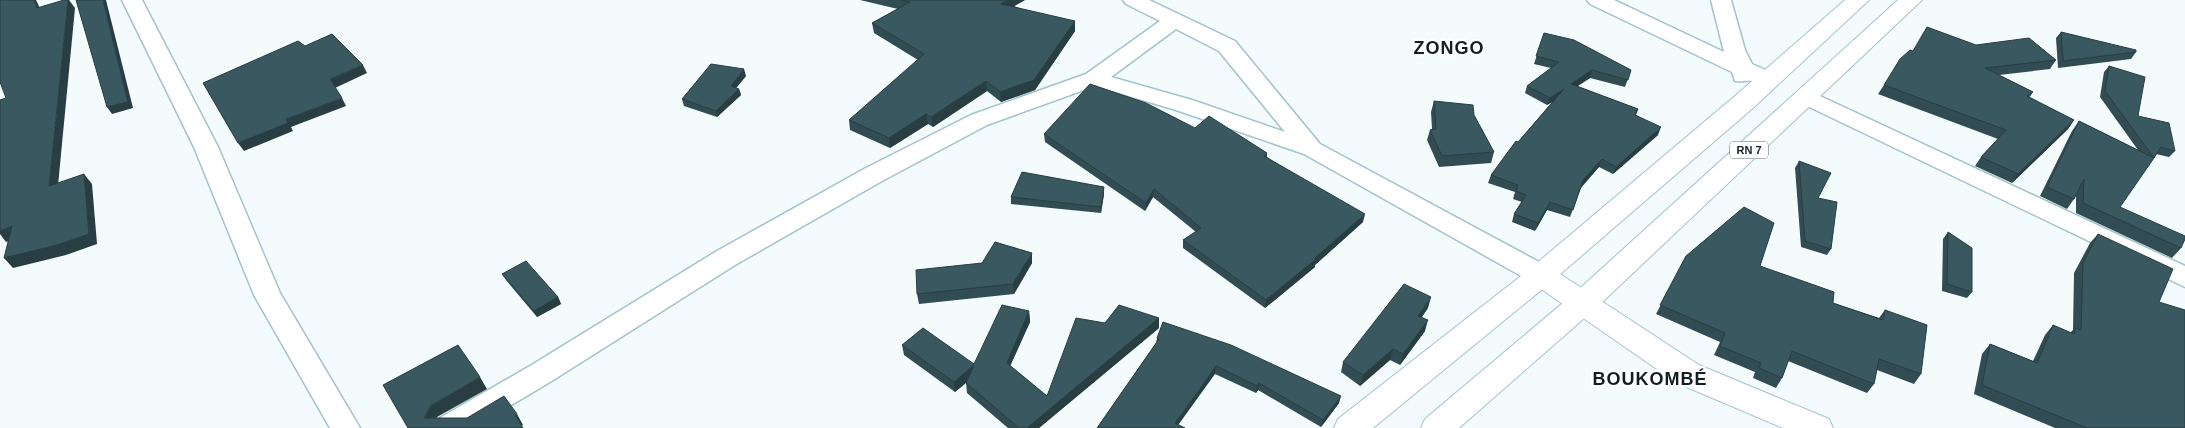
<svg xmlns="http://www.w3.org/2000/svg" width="2185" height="428" viewBox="0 0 2185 428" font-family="Helvetica,sans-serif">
	<rect width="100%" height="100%" fill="#f4fbfd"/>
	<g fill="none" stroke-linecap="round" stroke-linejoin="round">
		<g stroke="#a1c3cb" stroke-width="3">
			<g id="minor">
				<path d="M 122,0 L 142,0 L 218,147 L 280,293 L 360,428 L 330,428 L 254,295 L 194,147 Z"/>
				<path d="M 1123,0 L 1149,0 L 1235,41 L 1320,144 L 1550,268 L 1554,275 L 1550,282 L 1541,285 L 1532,282 L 1304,154 L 1176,110 L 1095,86 L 987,125 L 882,181 L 735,265 L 550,382 L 473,428 L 433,428 L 438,419 L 530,366 L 717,251 L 864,169 L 971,115 L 1086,74 L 1160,21 L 1126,4 ZM 1176,29 L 1219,51 L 1285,132 L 1192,100 L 1111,77 Z"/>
				<path d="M 1587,0 L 1614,0 L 1724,52 L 1711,0 L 1731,0 L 1745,50 L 1752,64 L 1777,75 L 1780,80 L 1777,85 C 1766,88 1762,82 1752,81 C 1746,80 1742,82 1735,81 L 1732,72 L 1590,4 Z"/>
				<path d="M 1807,90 L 2185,266 L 2185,287 L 1799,102 L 1796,97 L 1799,92 Z"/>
			</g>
		</g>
		<g stroke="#a1c3cb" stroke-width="2">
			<path id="secondary" d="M 1541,264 L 1551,268 L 1699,365 L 1829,419 L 1833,428 L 1783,428 L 1677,383 L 1531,282 L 1527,275 L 1531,268 Z"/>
		</g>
		<g stroke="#a1c3cb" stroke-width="2">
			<g id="primary">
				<path d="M 1845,0 L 1869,0 L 1753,108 L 1551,282 L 1373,428 L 1334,428 L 1338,419 L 1531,268 L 1735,96 Z"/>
				<path d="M 1898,0 L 1922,0 L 1597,307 L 1459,428 L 1421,428 L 1425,419 L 1577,291 Z"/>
			</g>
		</g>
		<use href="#minor" fill="#fff" fill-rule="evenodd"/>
		<use href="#secondary" fill="#fff" fill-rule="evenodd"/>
		<use href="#primary" fill="#fff" fill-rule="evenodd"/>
	</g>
	<g fill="#314c52">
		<path d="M 860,0 L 1025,0 L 1014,6 L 1075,31 L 1035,90 L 1001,102 L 987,91 L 933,127 L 928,124 L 890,148 L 850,130 L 849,120 L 918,60 L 874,33 L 872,23 L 898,9 Z"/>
		<path d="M 2061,32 L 2136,52 L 2131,59 L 2058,68 L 2056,38 Z"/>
		<path d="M 1544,33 L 1631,70 L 1625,87 L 1590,78 L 1577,86 L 1638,109 L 1636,115 L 1658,135 L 1613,174 L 1599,167 L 1581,188 L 1570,217 L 1547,210 L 1535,231 L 1512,222 L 1514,214 L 1522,202 L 1513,199 L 1515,192 L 1488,183 L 1491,175 L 1552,102 L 1547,105 L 1525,93 L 1527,86 L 1551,68 L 1534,64 Z"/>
		<path d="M 1976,45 L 2056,60 L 2050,69 L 1999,75 L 2033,92 L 2029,98 L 2074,120 L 2068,129 L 2012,183 L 1975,166 L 1981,157 L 1998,139 L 1878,94 L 1884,85 L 1913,51 Z"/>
		<path d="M 2109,66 L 2138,116 L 2175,151 L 2169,157 L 2156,154 L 2120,207 L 2181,248 L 2172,258 L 2076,213 L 2076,195 L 2074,199 L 2067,209 L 2040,196 L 2072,131 L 2079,121 L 2138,150 L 2100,97 L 2104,72 Z"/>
		<path d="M 746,76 L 736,88 L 739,89 L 741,95 L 717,117 L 684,106 L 682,99 Z"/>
		<path d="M 1434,101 L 1474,115 L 1494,152 L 1491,163 L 1439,167 L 1427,140 L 1430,130 L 1432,129 L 1431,112 Z"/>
		<path d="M 1195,128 L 1267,153 L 1267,157 L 1363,222 L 1315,265 L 1315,267 L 1265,308 L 1183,248 L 1183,240 L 1196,232 L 1153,197 L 1145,211 L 1045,142 L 1044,134 Z"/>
		<path d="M 1799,161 L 1818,198 L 1831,249 L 1827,255 L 1801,247 L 1795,168 Z"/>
		<path d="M 1104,194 L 1101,213 L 1011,204 L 1011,197 Z"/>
		<path d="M 1948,232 L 1972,292 L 1967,298 L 1942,291 L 1943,239 Z"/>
		<path d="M 2098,234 L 2159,302 L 2185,428 L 2055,428 L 1974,394 L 1982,354 L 1990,344 L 2033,361 L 2045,335 L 2053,325 L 2070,333 L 2073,330 L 2074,273 L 2090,243 Z"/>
		<path d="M 1686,256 L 1760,266 L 1833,303 L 1879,318 L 1885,310 L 1921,374 L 1914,384 L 1877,370 L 1874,384 L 1867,393 L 1788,361 L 1782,378 L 1776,388 L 1753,378 L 1755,372 L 1714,355 L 1720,342 L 1656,314 Z"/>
		<path d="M 982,263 L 1032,263 L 1014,294 L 919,304 L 917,294 Z"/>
		<path d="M 502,274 L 558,297 L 561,304 L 537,317 L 506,280 Z"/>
		<path d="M 1428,308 L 1422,317 L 1425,331 L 1400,365 L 1390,360 L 1360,386 L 1341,372 L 1343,362 Z"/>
		<path d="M 1029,311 L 1030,322 L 1010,366 L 1047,396 L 1105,323 L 1159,318 L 1159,328 L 1039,428 L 1008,428 L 967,393 L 966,383 L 955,392 L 904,355 L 902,345 L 974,364 Z"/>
		<path d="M 1157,338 L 1339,403 L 1321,427 L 1258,390 L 1256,393 L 1215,374 L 1097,428 L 1156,343 Z"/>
	</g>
	<g fill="#283e42">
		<path d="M 34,0 L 36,0 L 44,17 L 37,8 Z"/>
		<path d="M 68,0 L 69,0 L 75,8 L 57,196 L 49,186 Z"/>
		<path d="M 103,0 L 106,0 L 133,108 L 112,114 L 107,107 Z"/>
		<path d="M 1008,0 L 1025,0 L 1002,13 L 1001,4 Z"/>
		<path d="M 1075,21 L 1075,31 L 1035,90 L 1001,102 L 1000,92 Z"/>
		<path d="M 363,65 L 367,73 L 335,88 L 330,79 Z"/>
		<path d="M 744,69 L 746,76 L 732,93 L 731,86 Z"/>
		<path d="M 1592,70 L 1590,78 L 1569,92 L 1571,84 Z"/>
		<path d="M 986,81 L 987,91 L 933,127 L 931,117 Z"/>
		<path d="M 739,89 L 741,95 L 717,117 L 716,111 Z"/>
		<path d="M 1564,89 L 1561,97 L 1547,105 L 1550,98 Z"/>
		<path d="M 342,98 L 346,106 L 291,127 L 293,131 L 244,151 L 238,143 L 286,119 Z"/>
		<path d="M 926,114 L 928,124 L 890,148 L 889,138 Z"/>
		<path d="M 2074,120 L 2068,129 L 2012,183 L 2018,174 Z"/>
		<path d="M 1661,127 L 1658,135 L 1613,174 L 1616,167 Z"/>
		<path d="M 1602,159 L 1599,167 L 1580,188 L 1583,180 Z"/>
		<path d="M 84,174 L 92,184 L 97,244 L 66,255 L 13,268 L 4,258 Z"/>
		<path d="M 1104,187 L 1104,194 L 1101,213 L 1101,207 Z"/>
		<path d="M 1154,189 L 1153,197 L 1145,211 L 1146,203 Z"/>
		<path d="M 1550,202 L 1547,210 L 1535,231 L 1538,223 Z"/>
		<path d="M 1365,214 L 1363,222 L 1315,265 L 1315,267 L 1265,308 L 1266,300 Z"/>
		<path d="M 12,226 L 21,237 L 6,242 L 0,234 L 0,231 Z"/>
		<path d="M 1032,253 L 1032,263 L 1014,294 L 1013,284 Z"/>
		<path d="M 558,297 L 561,304 L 537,317 L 534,311 Z"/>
		<path d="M 1431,297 L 1428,308 L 1415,326 L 1418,316 Z"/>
		<path d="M 1029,311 L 1030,322 L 1007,373 L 1007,363 Z"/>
		<path d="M 1159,318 L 1159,328 L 1039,428 L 1027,428 Z"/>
		<path d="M 1428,320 L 1425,331 L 1400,365 L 1403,354 Z"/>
		<path d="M 1393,349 L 1390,360 L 1360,386 L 1363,375 Z"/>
		<path d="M 974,365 L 975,375 L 955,392 L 954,382 Z"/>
		<path d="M 1216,366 L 1215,374 L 1176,428 L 1175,423 Z"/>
		<path d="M 480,377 L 487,389 L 437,417 L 432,428 L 424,418 L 430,406 Z"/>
		<path d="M 1259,383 L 1258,390 L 1256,393 L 1257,386 Z"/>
		<path d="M 1341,396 L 1339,403 L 1321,427 L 1323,420 Z"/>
		<path d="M 517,414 L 523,425 L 521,426 L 515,415 Z"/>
	</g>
	<g fill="#39585f" stroke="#283e42">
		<path d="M 0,0 L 34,0 L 37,8 L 64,0 L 68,0 L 49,186 L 84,174 L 89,234 L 57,245 L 4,258 L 12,226 L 0,231 L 0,100 L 6,98 L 0,82 Z"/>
		<path d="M 76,0 L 103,0 L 128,102 L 107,107 Z"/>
		<path d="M 900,0 L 1008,0 L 1001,4 L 1075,21 L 1034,80 L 1000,92 L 986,81 L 931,117 L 926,114 L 889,138 L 849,120 L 924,54 L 872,23 L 910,2 Z"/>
		<path d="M 1927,27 L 1976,45 L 2029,38 L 2056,60 L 1985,68 L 2033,92 L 2027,96 L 2074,120 L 2018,174 L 1981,157 L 2006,130 L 1884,85 L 1900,59 L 1910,50 L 1913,51 Z"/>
		<path d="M 2061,32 L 2136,50 L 2136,52 L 2063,61 Z"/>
		<path d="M 1544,33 L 1574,40 L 1631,70 L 1628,80 L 1592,70 L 1571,84 L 1638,109 L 1635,115 L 1661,127 L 1616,167 L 1602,159 L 1583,180 L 1573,210 L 1550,202 L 1538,223 L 1514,214 L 1526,195 L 1516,191 L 1518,185 L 1491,175 L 1516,141 L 1518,142 L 1564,89 L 1550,98 L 1527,86 L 1559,62 L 1536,56 Z"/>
		<path d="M 332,34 L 363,65 L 330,79 L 342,98 L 286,119 L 288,123 L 238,143 L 203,83 L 298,41 L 305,46 Z"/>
		<path d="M 711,64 L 744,69 L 731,86 L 739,89 L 716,111 L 682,99 Z"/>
		<path d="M 2109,66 L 2145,77 L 2138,116 L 2169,123 L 2175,151 L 2161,147 L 2154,158 L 2105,91 Z"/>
		<path d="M 1090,84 L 1146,103 L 1195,128 L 1209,116 L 1267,153 L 1264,156 L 1365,214 L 1315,258 L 1316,259 L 1266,300 L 1183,240 L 1201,228 L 1154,189 L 1146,203 L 1044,134 Z"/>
		<path d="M 1434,101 L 1473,105 L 1474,115 L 1494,152 L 1442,156 L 1430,130 L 1436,129 Z"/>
		<path d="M 2079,121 L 2154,158 L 2120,207 L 2185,236 L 2185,239 L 2181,248 L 2083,203 L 2084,179 L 2074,199 L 2047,187 Z"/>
		<path d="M 1799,161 L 1831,173 L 1818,198 L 1837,202 L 1831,249 L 1805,241 Z"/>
		<path d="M 1022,172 L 1104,187 L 1101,207 L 1011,197 Z"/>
		<path d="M 1744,207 L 1774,223 L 1760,266 L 1834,292 L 1833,303 L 1883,320 L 1885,310 L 1927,325 L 1921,374 L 1879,359 L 1874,384 L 1792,351 L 1782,378 L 1759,368 L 1761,363 L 1720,346 L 1725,333 L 1660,305 L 1686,256 Z"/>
		<path d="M 1948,232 L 1972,248 L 1972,292 L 1947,284 Z"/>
		<path d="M 2098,234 L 2173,269 L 2159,302 L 2185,310 L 2185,428 L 2087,428 L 1982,385 L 1990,344 L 2037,363 L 2053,325 L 2074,334 L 2075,328 L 2081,330 L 2083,263 Z"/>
		<path d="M 995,242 L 1032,253 L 1013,284 L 917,294 L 916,270 L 982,263 Z"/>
		<path d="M 526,261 L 558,297 L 534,311 L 502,274 Z"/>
		<path d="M 1404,284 L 1431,297 L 1418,316 L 1428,320 L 1403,354 L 1393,349 L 1363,375 L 1343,362 Z"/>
		<path d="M 1002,305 L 1029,311 L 1007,363 L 1047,396 L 1076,318 L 1105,323 L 1119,305 L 1159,318 L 1027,428 L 1019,428 L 966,383 L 974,365 L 954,382 L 902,345 L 923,328 L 974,364 Z"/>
		<path d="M 1163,322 L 1231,345 L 1341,396 L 1323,420 L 1259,383 L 1257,386 L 1216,366 L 1175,423 L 1185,428 L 1097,428 L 1159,339 L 1157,338 Z"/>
		<path d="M 458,345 L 480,377 L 430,406 L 424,418 L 467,418 L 504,396 L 517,414 L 515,415 L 523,428 L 408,428 L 383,385 Z"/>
	</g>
	<g text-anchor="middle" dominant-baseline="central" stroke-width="5" stroke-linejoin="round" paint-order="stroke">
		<rect fill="#fff" stroke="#586264" stroke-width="1" x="1730" y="141.5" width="38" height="17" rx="4"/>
		<g font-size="11" font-weight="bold" fill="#111f22">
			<text x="1749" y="150">RN 7</text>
		</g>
		<g font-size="18" font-weight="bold" letter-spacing="1" fill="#111f22" stroke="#fff">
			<text x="1449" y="48">ZONGO</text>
			<text x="1650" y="379">BOUKOMBÉ</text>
		</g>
	</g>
</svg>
